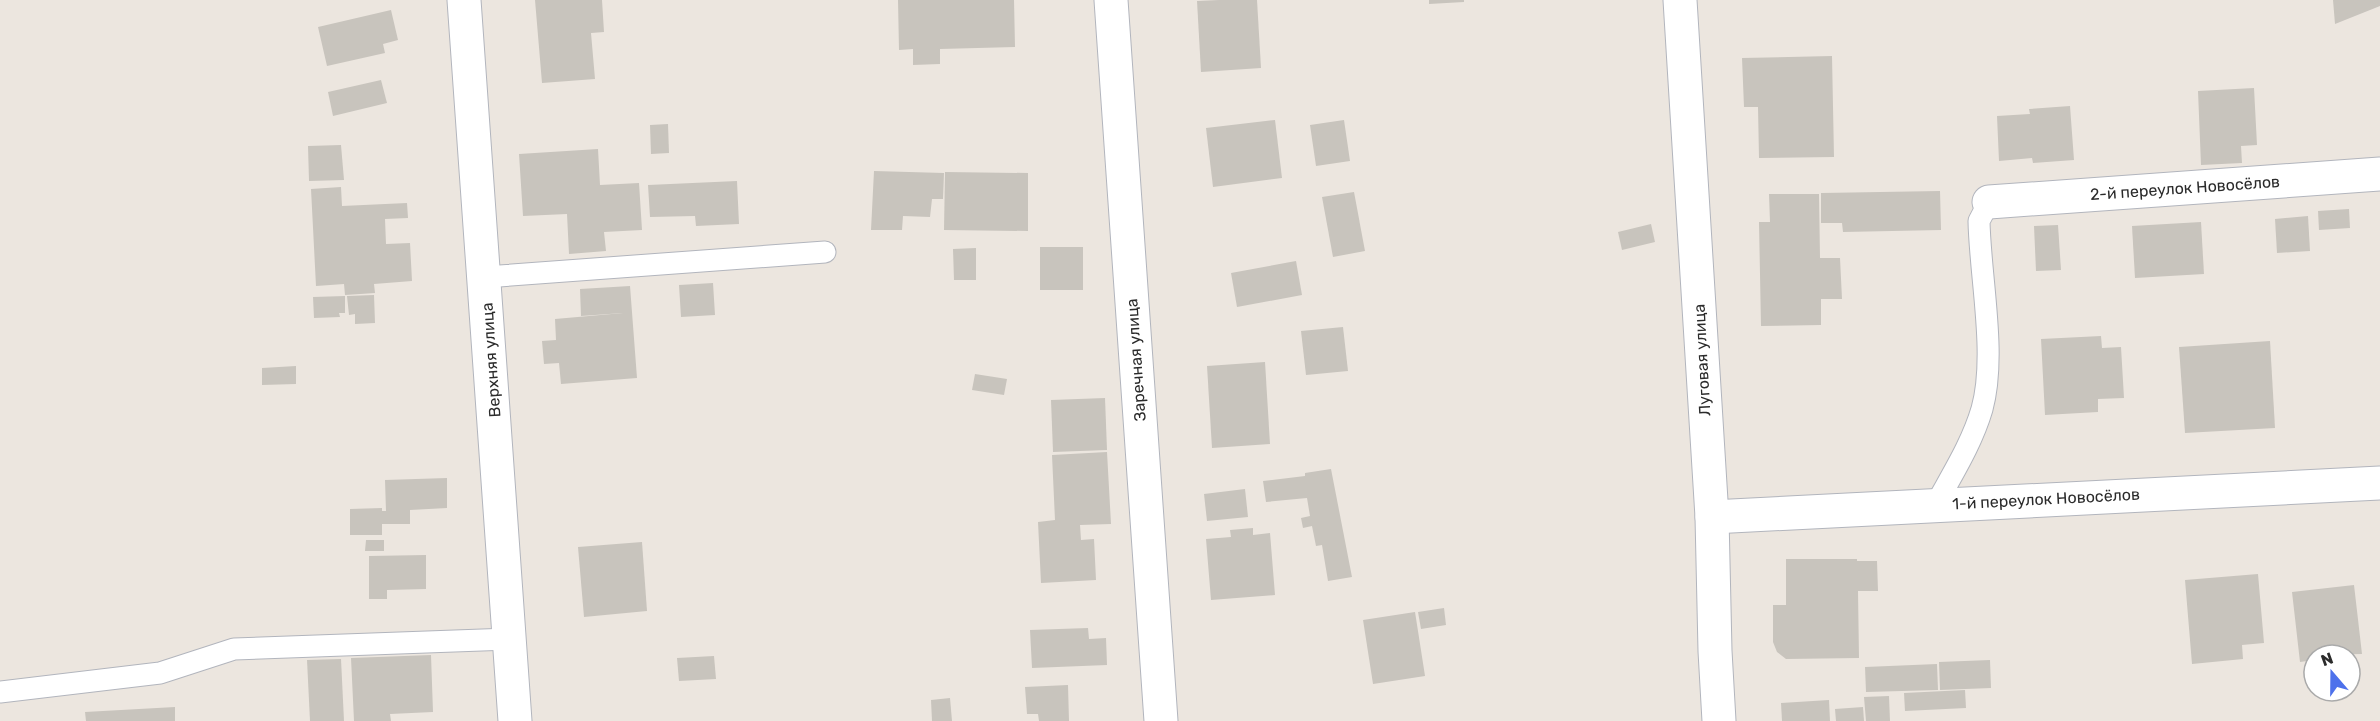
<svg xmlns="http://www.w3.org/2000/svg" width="2380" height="721" viewBox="0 0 2380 721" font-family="Rubik,sans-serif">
	<rect width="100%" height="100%" fill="#ece6df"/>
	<g fill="#c8c4bd">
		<path d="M 535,0 L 602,0 L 604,32 L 591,33 L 595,79 L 542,83 Z"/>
		<path d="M 898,0 L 1014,0 L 1015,47 L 940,49 L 940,64 L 913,65 L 913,49 L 899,50 Z"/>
		<path d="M 1219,0 L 1257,0 L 1261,68 L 1201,72 L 1197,1 Z"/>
		<path d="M 1429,0 L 1464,0 L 1464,2 L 1429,4 Z"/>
		<path d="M 2333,0 L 2380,0 L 2380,6 L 2335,24 Z"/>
		<path d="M 391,10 L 398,40 L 383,44 L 385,53 L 327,66 L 318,27 Z"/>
		<path d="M 1832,56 L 1834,157 L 1759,158 L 1758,107 L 1744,107 L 1742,58 Z"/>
		<path d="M 381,80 L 387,103 L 333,116 L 328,92 Z"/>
		<path d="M 2254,88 L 2257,145 L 2241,146 L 2242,163 L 2201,165 L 2198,91 Z"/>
		<path d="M 2070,106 L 2074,160 L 2033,163 L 2032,158 L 1999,161 L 1997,116 L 2030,114 L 2029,109 Z"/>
		<path d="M 1275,120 L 1282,178 L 1213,187 L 1206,128 Z"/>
		<path d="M 1344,120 L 1350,161 L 1316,166 L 1310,125 Z"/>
		<path d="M 668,124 L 669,153 L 651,154 L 650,125 Z"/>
		<path d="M 341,145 L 344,180 L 309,181 L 308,146 Z"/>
		<path d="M 598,149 L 600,185 L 639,183 L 642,230 L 604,232 L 606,251 L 569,254 L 567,214 L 523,216 L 519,154 Z"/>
		<path d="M 874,171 L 944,173 L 943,199 L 932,199 L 930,217 L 903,216 L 902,230 L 871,230 Z"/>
		<path d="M 945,172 L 1028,173 L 1028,231 L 944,230 Z"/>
		<path d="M 737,181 L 739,224 L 696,226 L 695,216 L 650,217 L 648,185 Z"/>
		<path d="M 341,187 L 342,206 L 407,203 L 408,218 L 385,219 L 386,244 L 410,243 L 412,281 L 374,284 L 375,293 L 345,295 L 344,284 L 316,286 L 311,189 Z"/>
		<path d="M 1940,191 L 1941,230 L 1843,232 L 1842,223 L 1821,223 L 1821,193 Z"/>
		<path d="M 1354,192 L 1365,251 L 1333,257 L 1322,197 Z"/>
		<path d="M 1769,194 L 1819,194 L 1820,258 L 1840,258 L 1842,299 L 1821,299 L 1821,325 L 1761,326 L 1759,222 L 1770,222 Z"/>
		<path d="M 2349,209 L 2350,228 L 2319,230 L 2318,211 Z"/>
		<path d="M 2308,216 L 2310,251 L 2277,253 L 2275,219 Z"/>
		<path d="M 2201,222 L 2204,274 L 2135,278 L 2132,226 Z"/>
		<path d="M 1651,224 L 1655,242 L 1622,250 L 1618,232 Z"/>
		<path d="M 2058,225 L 2061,270 L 2036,271 L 2034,226 Z"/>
		<rect x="1040" y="247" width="43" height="43"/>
		<path d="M 976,248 L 976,280 L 954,280 L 953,249 Z"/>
		<path d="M 1296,261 L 1302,295 L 1237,307 L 1231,273 Z"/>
		<path d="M 713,283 L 715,315 L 681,317 L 679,285 Z"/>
		<path d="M 630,286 L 637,378 L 561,384 L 559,363 L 544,364 L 542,341 L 556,340 L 555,319 L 623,313 L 581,316 L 580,289 Z"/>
		<path d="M 374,295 L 375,323 L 355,324 L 355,314 L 349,315 L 347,296 Z"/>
		<path d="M 345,296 L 345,313 L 339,313 L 340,317 L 314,318 L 313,297 Z"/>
		<path d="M 1343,327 L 1348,371 L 1306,375 L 1301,331 Z"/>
		<path d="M 2101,336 L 2102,348 L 2121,347 L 2124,398 L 2098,399 L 2098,412 L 2045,415 L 2041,339 Z"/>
		<path d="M 2270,341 L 2275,428 L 2185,433 L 2179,347 Z"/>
		<path d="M 1265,362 L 1270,444 L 1212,448 L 1207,366 Z"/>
		<path d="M 296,366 L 296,384 L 262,385 L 262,368 Z"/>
		<path d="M 975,374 L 1007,379 L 1004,395 L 972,390 Z"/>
		<path d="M 1105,398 L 1107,450 L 1053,452 L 1051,400 Z"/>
		<path d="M 1107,452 L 1111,524 L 1080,525 L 1081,540 L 1094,539 L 1096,580 L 1041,583 L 1038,522 L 1055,520 L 1052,455 Z"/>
		<path d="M 1331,469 L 1352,577 L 1328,581 L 1322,545 L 1316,546 L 1312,526 L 1303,528 L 1301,518 L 1310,516 L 1307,498 L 1266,502 L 1263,481 L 1305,476 L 1305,473 Z"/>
		<path d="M 447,478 L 447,508 L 410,510 L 410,524 L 382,524 L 382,535 L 350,535 L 350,509 L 382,508 L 382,511 L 386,511 L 385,480 Z"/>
		<path d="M 1245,489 L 1248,517 L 1207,521 L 1204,494 Z"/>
		<path d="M 1253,528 L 1253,535 L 1270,533 L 1275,595 L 1211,600 L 1206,539 L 1231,537 L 1230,530 Z"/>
		<path d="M 366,540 L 384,540 L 384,551 L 365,551 Z"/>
		<path d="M 642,542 L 647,611 L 584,617 L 578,547 Z"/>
		<path d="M 426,555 L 426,589 L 387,590 L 387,599 L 369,599 L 369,556 Z"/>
		<path d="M 1786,559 L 1857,559 L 1857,561 L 1877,561 L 1878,591 L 1858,591 L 1859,658 L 1786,659 L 1777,652 L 1773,642 L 1773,605 L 1786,605 Z"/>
		<path d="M 2258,574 L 2264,643 L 2242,645 L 2243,659 L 2192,664 L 2185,580 Z"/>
		<path d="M 2354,585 L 2362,654 L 2314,655 L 2314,660 L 2300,662 L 2292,592 Z"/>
		<path d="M 1444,608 L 1446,625 L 1421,629 L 1418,612 Z"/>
		<path d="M 1415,612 L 1425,676 L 1373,684 L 1363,620 Z"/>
		<path d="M 1088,628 L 1089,639 L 1106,638 L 1107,665 L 1032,668 L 1030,630 Z"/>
		<path d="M 431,655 L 433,712 L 390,714 L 391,721 L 354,721 L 351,658 Z"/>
		<path d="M 714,656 L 716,679 L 679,681 L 677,658 Z"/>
		<path d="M 341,659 L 344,721 L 310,721 L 307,660 Z"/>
		<path d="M 1990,660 L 1991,688 L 1940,690 L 1939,662 Z"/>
		<path d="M 1937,664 L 1938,690 L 1866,692 L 1865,667 Z"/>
		<path d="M 1068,685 L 1069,721 L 1039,721 L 1038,714 L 1027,714 L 1025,687 Z"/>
		<path d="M 1965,690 L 1966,708 L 1905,711 L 1904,693 Z"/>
		<path d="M 1889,696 L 1890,721 L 1866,721 L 1864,697 Z"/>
		<path d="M 950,698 L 952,721 L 932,721 L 931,700 Z"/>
		<path d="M 1829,700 L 1830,721 L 1782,721 L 1781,703 Z"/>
		<path d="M 175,707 L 175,721 L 86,721 L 85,712 Z"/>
		<path d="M 1863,707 L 1864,721 L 1836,721 L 1835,709 Z"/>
	</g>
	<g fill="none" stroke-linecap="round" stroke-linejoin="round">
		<g stroke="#b2b5bd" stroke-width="23">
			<g id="lane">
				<path d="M 485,277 L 825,252"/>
				<path d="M 1936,504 C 1953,473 1972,443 1982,409 C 1997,355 1980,277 1979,221 L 1989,202"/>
				<path d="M 0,692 L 160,673 L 234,649 L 510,639"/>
			</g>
		</g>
		<g stroke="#b2b5bd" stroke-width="35">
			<g id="street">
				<path d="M 464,0 L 515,721"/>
				<path d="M 1111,0 L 1161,721"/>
				<path d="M 1680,0 L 1712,517 L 1715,651 L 1719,721"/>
				<path d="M 1989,202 L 2380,174"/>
				<path d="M 1712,517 L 2380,483"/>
			</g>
		</g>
		<use href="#lane" stroke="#fff" stroke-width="21"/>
		<use href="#street" stroke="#fff" stroke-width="33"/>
	</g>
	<g text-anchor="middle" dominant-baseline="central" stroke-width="6" stroke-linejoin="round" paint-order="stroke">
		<g font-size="16" fill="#2b2b2b" stroke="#fff">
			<text transform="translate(2185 188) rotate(-4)">2-й переулок Новосёлов</text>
			<text transform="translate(491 360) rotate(-94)">Верхняя улица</text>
			<text transform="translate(1136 360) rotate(-94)">Заречная улица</text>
			<text transform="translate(1702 360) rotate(-93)">Луговая улица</text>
			<text transform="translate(2046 499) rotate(-3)">1-й переулок Новосёлов</text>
		</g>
	</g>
	<g transform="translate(2332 673) rotate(340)"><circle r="28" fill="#ffffff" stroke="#aaaaaa" stroke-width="1.5"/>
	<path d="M0-4.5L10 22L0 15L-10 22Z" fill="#4d71eb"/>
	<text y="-9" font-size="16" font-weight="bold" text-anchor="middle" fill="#2b2b2b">N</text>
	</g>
</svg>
